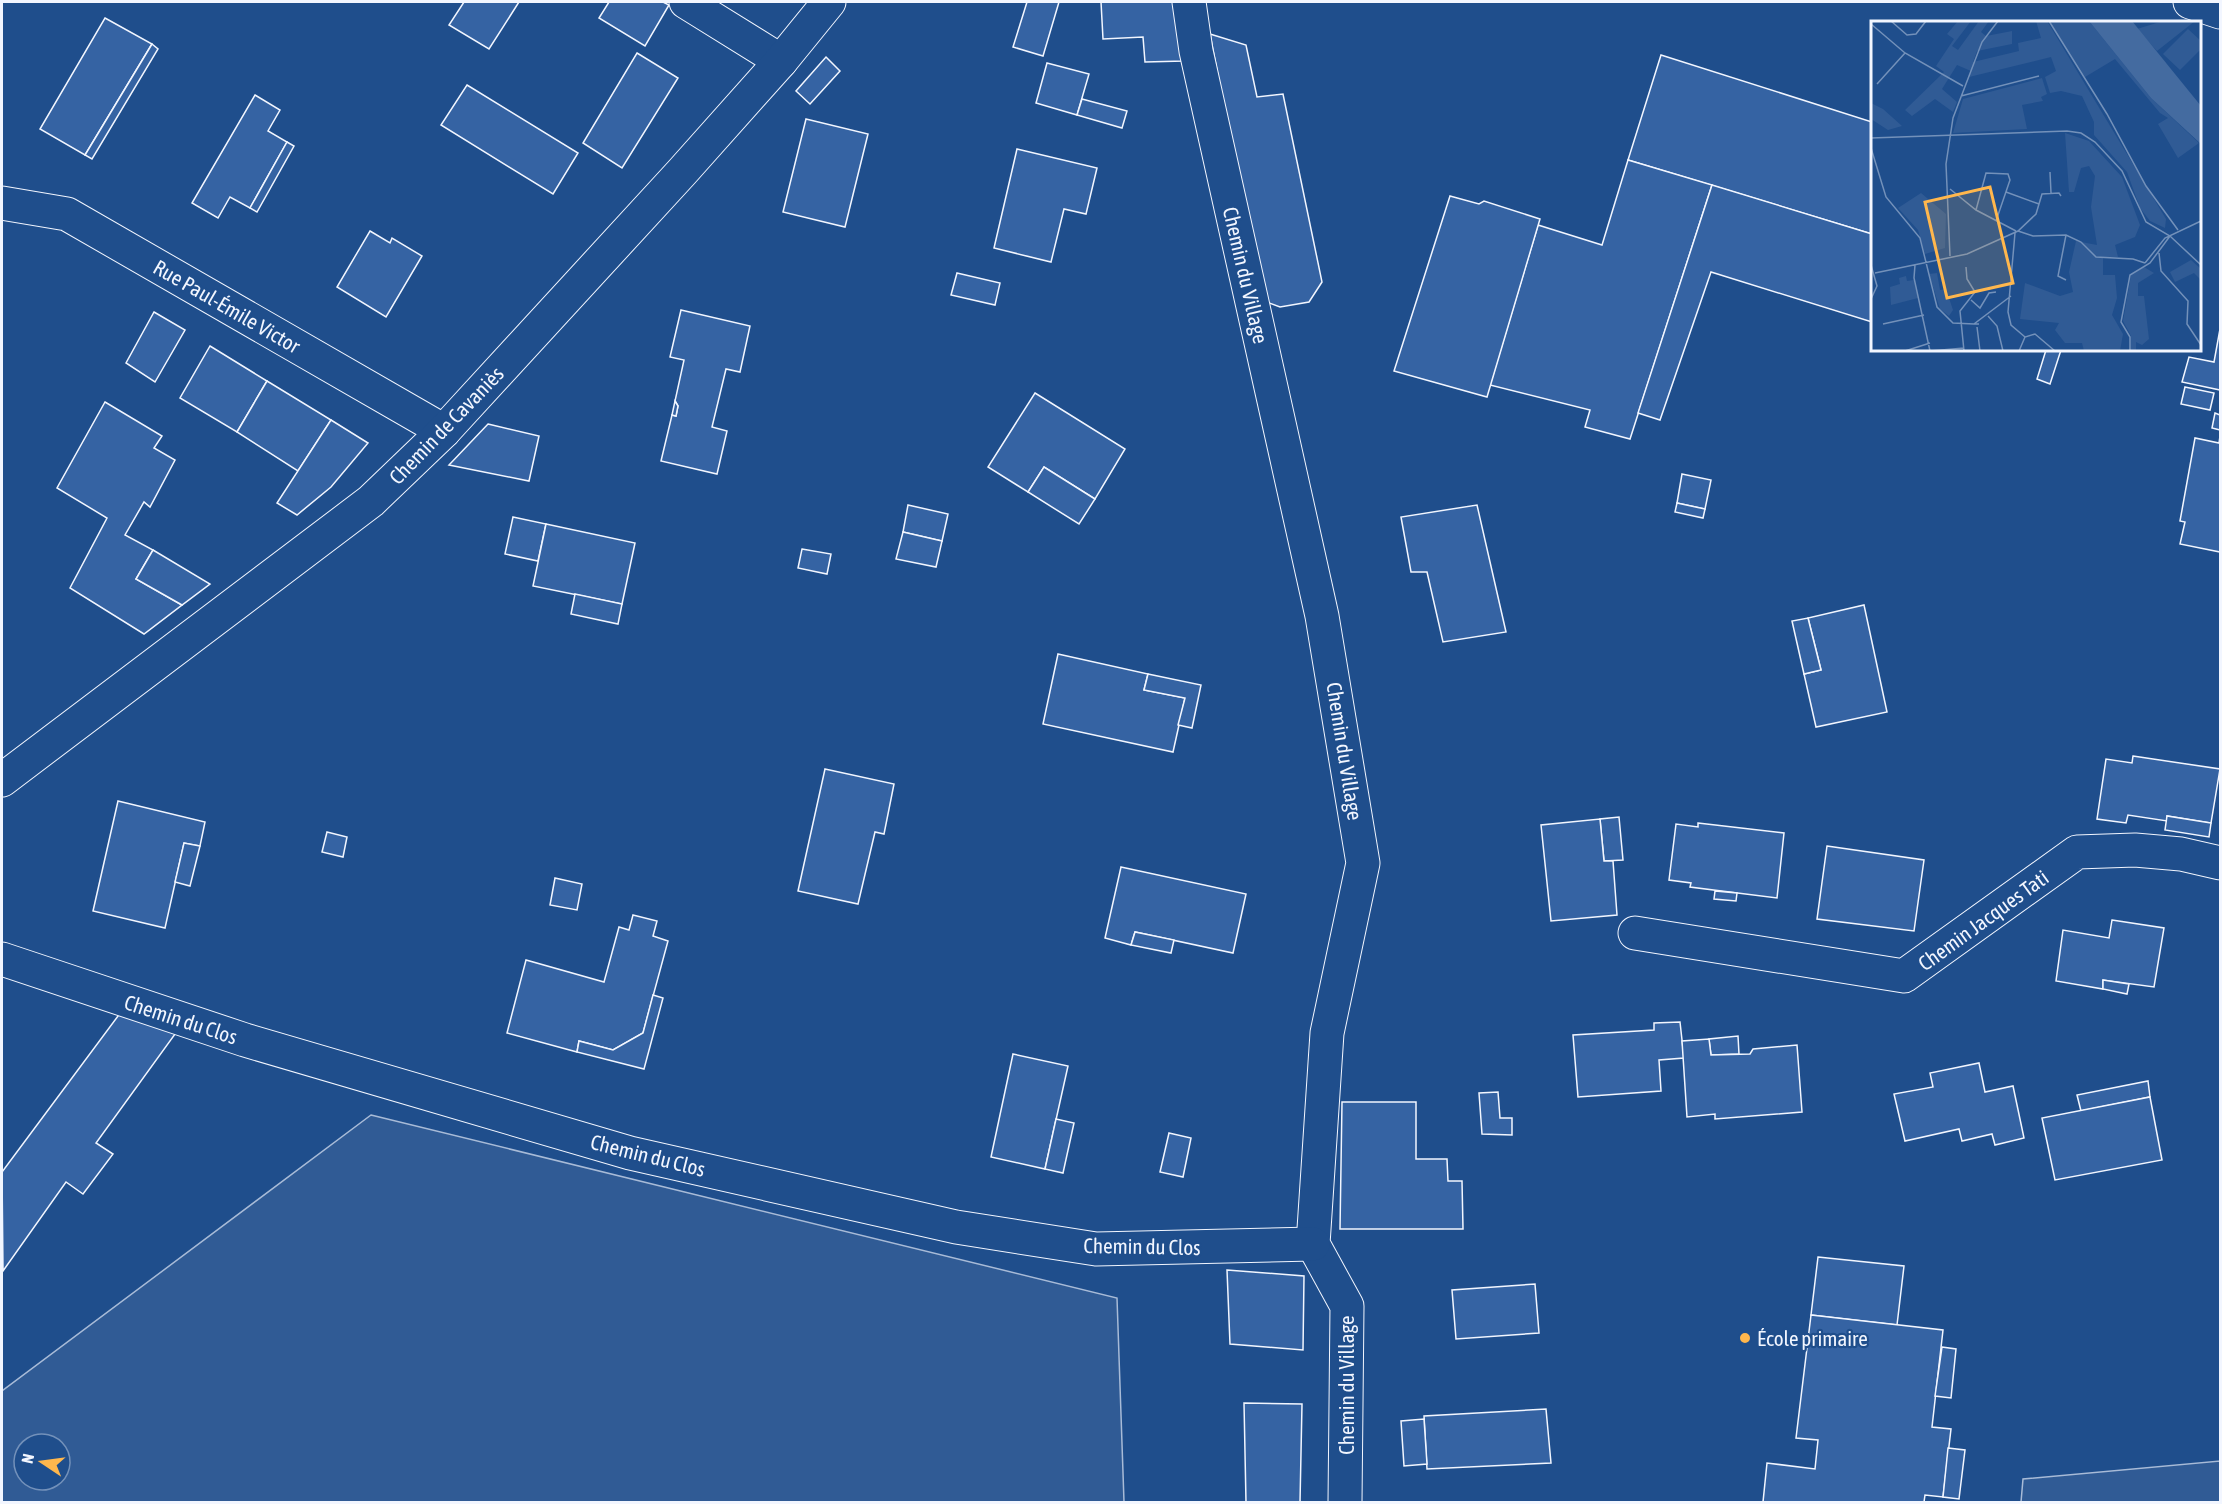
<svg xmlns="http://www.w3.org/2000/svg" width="2222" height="1504" viewBox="0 0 2222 1504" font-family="'Asap Condensed',sans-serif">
	<rect width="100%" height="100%" fill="#1f4e8c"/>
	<g fill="#305b95" stroke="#a8bbd7" stroke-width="1.5" fill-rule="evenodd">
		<path d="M 371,1115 L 1117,1298 L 1124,1502 L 2,1502 L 2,1391 ZM 24,1444 L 60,1444 L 60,1480 L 24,1480 Z"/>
		<path d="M 2220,1461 L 2220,1502 L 2021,1502 L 2023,1479 Z"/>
	</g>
	<g fill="#3563a3" stroke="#f2f6ff" stroke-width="1.5">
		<path d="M 464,2 L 519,2 L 489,49 L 449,25 Z"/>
		<path d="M 609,2 L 663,2 L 669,5 L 645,46 L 599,18 Z"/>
		<path d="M 1027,2 L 1059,2 L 1043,56 L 1013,47 Z"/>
		<path d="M 1101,2 L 1178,2 L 1184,61 L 1145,62 L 1143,37 L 1103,39 Z"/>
		<path d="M 105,18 L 152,44 L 85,155 L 40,129 Z"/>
		<path d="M 1210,34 L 1246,45 L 1257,97 L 1283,94 L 1322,282 L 1309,302 L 1280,307 L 1261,300 Z"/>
		<path d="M 152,44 L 158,49 L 92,159 L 85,155 Z"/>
		<path d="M 637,53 L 678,78 L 622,168 L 583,143 Z"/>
		<path d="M 1661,55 L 1872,122 L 1872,234 L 1628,160 Z"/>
		<path d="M 826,57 L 840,71 L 810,104 L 796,91 Z"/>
		<path d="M 1047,63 L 1089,74 L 1077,115 L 1036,103 Z"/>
		<path d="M 467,85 L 578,153 L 553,194 L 441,125 Z"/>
		<path d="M 255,95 L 280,110 L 268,131 L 287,142 L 250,208 L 230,197 L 218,218 L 192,203 Z"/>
		<path d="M 1082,99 L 1127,111 L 1122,128 L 1077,115 Z"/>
		<path d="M 806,119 L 868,134 L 845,227 L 783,212 Z"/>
		<path d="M 287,142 L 294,146 L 257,212 L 250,208 Z"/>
		<path d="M 1017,149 L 1097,168 L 1086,214 L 1064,209 L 1051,262 L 994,248 Z"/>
		<path d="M 1628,160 L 1712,185 L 1630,439 L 1585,427 L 1590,410 L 1490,385 L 1538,225 L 1602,245 Z"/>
		<path d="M 1712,185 L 1872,234 L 1872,322 L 1711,272 L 1660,420 L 1638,413 Z"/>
		<path d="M 1450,196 L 1479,204 L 1484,201 L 1540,219 L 1487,397 L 1394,371 Z"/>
		<path d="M 370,231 L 390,243 L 392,238 L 422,256 L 386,317 L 337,287 Z"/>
		<path d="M 957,273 L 1000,283 L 995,305 L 951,295 Z"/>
		<path d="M 681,310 L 750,326 L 740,372 L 726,369 L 712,427 L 727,431 L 717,474 L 661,461 L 672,415 L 676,416 L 678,406 L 675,401 L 684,360 L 670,357 Z"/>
		<path d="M 154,312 L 185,330 L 155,382 L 126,363 Z"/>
		<path d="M 2220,329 L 2220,390 L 2182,382 L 2189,357 L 2214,362 Z"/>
		<path d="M 210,346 L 267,381 L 237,432 L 180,398 Z"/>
		<path d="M 2046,350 L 2061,350 L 2050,384 L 2037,379 Z"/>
		<path d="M 267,381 L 331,420 L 298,471 L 237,432 Z"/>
		<path d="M 2185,387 L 2214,393 L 2210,410 L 2181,404 Z"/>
		<path d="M 1035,393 L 1125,449 L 1095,499 L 1044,467 L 1028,492 L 988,467 Z"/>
		<path d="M 675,401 L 678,406 L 676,416 L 672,415 Z"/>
		<path d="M 105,402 L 162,436 L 154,448 L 175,460 L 150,507 L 144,502 L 125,535 L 153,550 L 136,579 L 182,605 L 144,634 L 70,588 L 107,518 L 57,488 Z"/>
		<path d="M 2215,413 L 2220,415 L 2220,430 L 2212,428 Z"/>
		<path d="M 331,420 L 368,443 L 331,487 L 297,515 L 277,503 Z"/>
		<path d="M 488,424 L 539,436 L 529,481 L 449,465 Z"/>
		<path d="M 2220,436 L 2220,552 L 2180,544 L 2185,522 L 2180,521 L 2195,438 L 2219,443 Z"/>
		<path d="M 1044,467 L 1095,499 L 1079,524 L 1028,492 Z"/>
		<path d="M 1682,474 L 1711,480 L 1705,509 L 1677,503 Z"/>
		<path d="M 1677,503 L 1705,509 L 1703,518 L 1675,512 Z"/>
		<path d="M 908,505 L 948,514 L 942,541 L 903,532 Z"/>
		<path d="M 1477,505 L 1506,632 L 1443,642 L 1427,572 L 1411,572 L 1401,517 Z"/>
		<path d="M 513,517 L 546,524 L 538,561 L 505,554 Z"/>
		<path d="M 546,524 L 635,543 L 622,604 L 533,586 Z"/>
		<path d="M 903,532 L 942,541 L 936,567 L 896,559 Z"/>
		<path d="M 802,549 L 831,554 L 827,574 L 798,568 Z"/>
		<path d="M 153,550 L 210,584 L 182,605 L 136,579 Z"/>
		<path d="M 575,594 L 622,604 L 618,624 L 571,614 Z"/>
		<path d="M 1864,605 L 1887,712 L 1816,727 L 1804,674 L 1821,670 L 1808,618 Z"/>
		<path d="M 1808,618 L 1821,670 L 1804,674 L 1792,621 Z"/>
		<path d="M 1058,654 L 1148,674 L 1144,690 L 1185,698 L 1173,752 L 1043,724 Z"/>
		<path d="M 1148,674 L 1201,685 L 1192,728 L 1178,725 L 1185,698 L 1144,690 Z"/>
		<path d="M 2133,756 L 2220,769 L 2211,823 L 2167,816 L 2167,821 L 2128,815 L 2126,823 L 2097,819 L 2106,759 L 2132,763 Z"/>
		<path d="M 825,769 L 894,784 L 884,834 L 875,832 L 858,904 L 798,891 Z"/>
		<path d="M 118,801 L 205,822 L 200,846 L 184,843 L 165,928 L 93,911 Z"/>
		<path d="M 2167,816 L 2211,823 L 2209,837 L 2165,830 Z"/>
		<path d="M 1619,817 L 1623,860 L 1604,861 L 1600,819 Z"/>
		<path d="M 1600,819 L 1604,861 L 1613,861 L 1617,915 L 1551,921 L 1541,825 Z"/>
		<path d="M 1698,823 L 1784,833 L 1777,898 L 1690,887 L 1691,883 L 1669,880 L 1676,824 L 1698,827 Z"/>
		<path d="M 327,832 L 347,837 L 343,857 L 322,852 Z"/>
		<path d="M 184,843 L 200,846 L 190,886 L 175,882 Z"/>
		<path d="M 1827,846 L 1924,860 L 1914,931 L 1817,919 Z"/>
		<path d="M 1121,867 L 1246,894 L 1233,953 L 1135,932 L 1131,945 L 1105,938 Z"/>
		<path d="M 555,878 L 582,884 L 577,910 L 550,905 Z"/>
		<path d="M 1715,891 L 1737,893 L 1736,901 L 1714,899 Z"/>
		<path d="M 633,915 L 657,921 L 653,936 L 668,941 L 643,1033 L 613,1050 L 579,1041 L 577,1052 L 507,1033 L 526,960 L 604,982 L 619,927 L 629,930 Z"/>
		<path d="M 2112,920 L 2164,928 L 2154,987 L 2103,980 L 2103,989 L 2056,981 L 2063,930 L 2109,938 Z"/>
		<path d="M 1135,932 L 1174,940 L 1171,953 L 1131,945 Z"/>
		<path d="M 2103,980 L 2129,984 L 2127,994 L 2103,989 Z"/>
		<path d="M 653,995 L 663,998 L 644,1069 L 577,1052 L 579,1041 L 613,1050 L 643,1033 Z"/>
		<path d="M 121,1012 L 178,1030 L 96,1143 L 113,1154 L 83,1194 L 66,1182 L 3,1271 L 2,1172 Z"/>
		<path d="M 1680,1022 L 1684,1058 L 1659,1060 L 1661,1091 L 1578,1097 L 1573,1035 L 1654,1030 L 1654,1023 Z"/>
		<path d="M 1738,1036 L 1739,1054 L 1711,1055 L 1709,1039 Z"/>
		<path d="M 1709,1039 L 1711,1055 L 1750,1054 L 1753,1049 L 1797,1045 L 1802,1112 L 1715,1119 L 1715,1114 L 1687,1117 L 1682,1041 Z"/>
		<path d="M 1013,1054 L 1068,1066 L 1045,1169 L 991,1157 Z"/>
		<path d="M 1979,1063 L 1985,1092 L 2013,1086 L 2024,1138 L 1995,1145 L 1992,1134 L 1962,1141 L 1959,1129 L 1905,1141 L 1894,1094 L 1933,1087 L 1930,1073 Z"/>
		<path d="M 2148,1081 L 2150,1097 L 2081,1111 L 2077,1095 Z"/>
		<path d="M 1498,1092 L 1500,1118 L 1512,1118 L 1512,1135 L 1482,1134 L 1479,1093 Z"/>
		<path d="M 2150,1097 L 2162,1160 L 2055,1180 L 2042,1118 Z"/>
		<path d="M 1342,1102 L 1416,1102 L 1416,1159 L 1447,1159 L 1448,1181 L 1462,1181 L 1463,1229 L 1340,1229 Z"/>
		<path d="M 1056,1119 L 1074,1123 L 1063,1173 L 1045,1169 Z"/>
		<path d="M 1169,1133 L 1191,1138 L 1183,1177 L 1160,1172 Z"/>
		<path d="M 1818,1257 L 1904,1266 L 1897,1325 L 1811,1315 Z"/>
		<path d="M 1227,1270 L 1304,1276 L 1303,1350 L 1230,1344 Z"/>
		<path d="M 1535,1284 L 1539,1333 L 1456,1339 L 1452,1290 Z"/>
		<path d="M 1811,1315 L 1943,1330 L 1932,1427 L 1951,1429 L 1943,1497 L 1925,1495 L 1924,1502 L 1763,1502 L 1767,1463 L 1815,1469 L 1818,1440 L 1796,1438 Z"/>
		<path d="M 1942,1347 L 1956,1349 L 1951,1398 L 1935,1396 Z"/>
		<path d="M 1244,1403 L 1302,1404 L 1300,1502 L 1246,1502 Z"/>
		<path d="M 1546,1409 L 1551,1463 L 1427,1469 L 1424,1416 Z"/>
		<path d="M 1424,1419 L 1427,1464 L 1404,1466 L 1401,1421 Z"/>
		<path d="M 1948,1448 L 1965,1450 L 1959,1499 L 1943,1497 Z"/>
	</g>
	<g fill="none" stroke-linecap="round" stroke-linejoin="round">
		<g stroke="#f2f6ff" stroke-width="35">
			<g id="minor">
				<path d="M 686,2 L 781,61"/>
				<path d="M 1189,2 L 1196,51 L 1322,616 L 1363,863 L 1327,1033 L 1313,1244 L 1347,1306 L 1345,1502"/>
				<path d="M 2190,2 L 2220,12"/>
				<path d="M 2,203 L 67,214 L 444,431"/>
				<path d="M 2,780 L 371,501 L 444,431 L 682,172 L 781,61 L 829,2"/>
				<path d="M 1635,933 L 1904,976 L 2077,852 L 2135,850 L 2181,854 L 2220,863"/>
				<path d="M 2,959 L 245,1040 L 630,1153 L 956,1227 L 1096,1249 L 1313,1244"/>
			</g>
		</g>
		<use href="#minor" stroke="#1f4e8c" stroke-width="33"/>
	</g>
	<circle fill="#ffb74d" stroke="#1f4e8c" stroke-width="2" cx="1745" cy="1338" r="6"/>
	<g text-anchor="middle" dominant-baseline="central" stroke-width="4.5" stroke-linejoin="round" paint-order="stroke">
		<g font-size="21" fill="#f2f6ff" stroke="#1f4e8c">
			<text transform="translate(1246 275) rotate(77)">Chemin du Village</text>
			<text transform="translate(227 306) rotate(30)">Rue Paul-Émile Victor</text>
			<text transform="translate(446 425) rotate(-46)">Chemin de Cavaniès</text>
			<text transform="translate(1345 751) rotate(81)">Chemin du Village</text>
			<text transform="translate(1983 920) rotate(-36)">Chemin Jacques Tati</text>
			<text transform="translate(181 1019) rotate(18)">Chemin du Clos</text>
			<text transform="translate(648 1155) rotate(14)">Chemin du Clos</text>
			<text transform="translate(1142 1246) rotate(1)">Chemin du Clos</text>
			<text transform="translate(1346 1385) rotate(-90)">Chemin du Village</text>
		</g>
		<g font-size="21" fill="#f2f6ff" stroke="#1f4e8c" text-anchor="start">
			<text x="1757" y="1338">École primaire</text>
		</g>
	</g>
	<g transform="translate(1871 21)">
		<rect width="330" height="330" fill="#1f4e8c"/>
		<path d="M 87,0 L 100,0 L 81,25 L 87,29 L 108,0 L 118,0 L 110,11 L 115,15 L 141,10 L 141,23 L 106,30 L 102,41 L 148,30 L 147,22 L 170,17 L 165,0 L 176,0 L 295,198 L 294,207 L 279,200 L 269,187 L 256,151 L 223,114 L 223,101 L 211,75 L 190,70 L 179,72 L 174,56 L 185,50 L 180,36 L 98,56 L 100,50 L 86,44 L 71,68 L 86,81 L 82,91 L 64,78 L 41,95 L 34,89 L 73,51 L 65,45 L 83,18 L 76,13 ZM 178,0 L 218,0 L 280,77 L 328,122 L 307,137 L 287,103 L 297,97 L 289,92 L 244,38 L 214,56 ZM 292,0 L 324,0 L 286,30 L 266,8 ZM 317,8 L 330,20 L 330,28 L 309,49 L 292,33 ZM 171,57 L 176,73 L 170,76 L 172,80 L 151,84 L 156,108 L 82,112 L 92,78 ZM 0,82 L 12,88 L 31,105 L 17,109 L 0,98 ZM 194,112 L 218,120 L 251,156 L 269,204 L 264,216 L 244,224 L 247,236 L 232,237 L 232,254 L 244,254 L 246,277 L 241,294 L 252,313 L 249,330 L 213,330 L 211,322 L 194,322 L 184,309 L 188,302 L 149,298 L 154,262 L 189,275 L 202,271 L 198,251 L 205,220 L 226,224 L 220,186 L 224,155 L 218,145 L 210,147 L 203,171 L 198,171 ZM 50,172 L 75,193 L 74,227 L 54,233 L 47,209 L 27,187 ZM 320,239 L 330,248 L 330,259 L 323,252 L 304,261 L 299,251 ZM 273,246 L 283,252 L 267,262 L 267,275 L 273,275 L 278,318 L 271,324 L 265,321 L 265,330 L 260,330 L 260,315 L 252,300 L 260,254 ZM 66,252 L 69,269 L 75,268 L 82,289 L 78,295 L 69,288 L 58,253 ZM 35,255 L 36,260 L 43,259 L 47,277 L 20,284 L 19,266 L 29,263 L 28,257 Z" fill="#305b95"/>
		<path d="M 218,0 L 261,0 L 330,85 L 330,123 L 280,77 Z" fill="#446ba0"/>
		<path fill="none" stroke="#7391ba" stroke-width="1.5" d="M 20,0 L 36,14 L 45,13 L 55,0M 178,0 L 236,93 L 275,165 L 307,209M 0,3 L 34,32 L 92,65M 6,63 L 34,32M 90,75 L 168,55M 0,117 L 196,110 L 210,112 L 224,121 L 251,150 L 275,201 L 299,215 L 330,244M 0,127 L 15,176 L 49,217 L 66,286 L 82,302 L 103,303M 179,151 L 180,172M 79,168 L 105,189 L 145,210M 135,171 L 168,183M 105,189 L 115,152 L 137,153 L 139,159 L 125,200M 147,210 L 162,215 L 195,214 L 210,221 L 225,236 L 262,238 L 274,242M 144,212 L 137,291 L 140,304 L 154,316M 195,214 L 187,255 L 195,259M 288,232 L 290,250 L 317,280 L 316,303 L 330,324M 79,235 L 75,143 L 82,97 L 111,21 L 127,0M 274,242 L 294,217 L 330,200M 0,244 L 6,265 L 0,278M 44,244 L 43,257 L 59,330M 4,252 L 96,233 L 147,210 L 165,193 L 171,173 L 188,172 L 190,175M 100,279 L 109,287 L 118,272 L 125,271M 117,295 L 126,305 L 132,330M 12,303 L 53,294M 108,303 L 103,303 L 140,275M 106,306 L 109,330M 34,330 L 59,322M 59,330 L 93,327M 93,330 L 89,290 L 104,271 L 96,258 L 95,246M 148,330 L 154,316 L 164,313 L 184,330M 259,330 L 259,316 L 250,301 L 259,254 L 279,242 L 299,215"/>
		<path fill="#ffb74d" fill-opacity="0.15" stroke="#ffb74d" stroke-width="3" d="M 119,166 L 142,262 L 76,277 L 54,181 Z"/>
		<rect width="330" height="330" fill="none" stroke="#f2f6ff" stroke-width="3"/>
	</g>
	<rect width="2222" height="1504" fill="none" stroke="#f2f6ff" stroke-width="6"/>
	<g transform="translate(42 1462) rotate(283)"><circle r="28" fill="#1f4e8c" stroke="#7391ba" stroke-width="1.5"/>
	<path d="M0-4.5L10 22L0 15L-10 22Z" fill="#ffb74d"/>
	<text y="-9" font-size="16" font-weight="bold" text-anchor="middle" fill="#f2f6ff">N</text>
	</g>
</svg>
